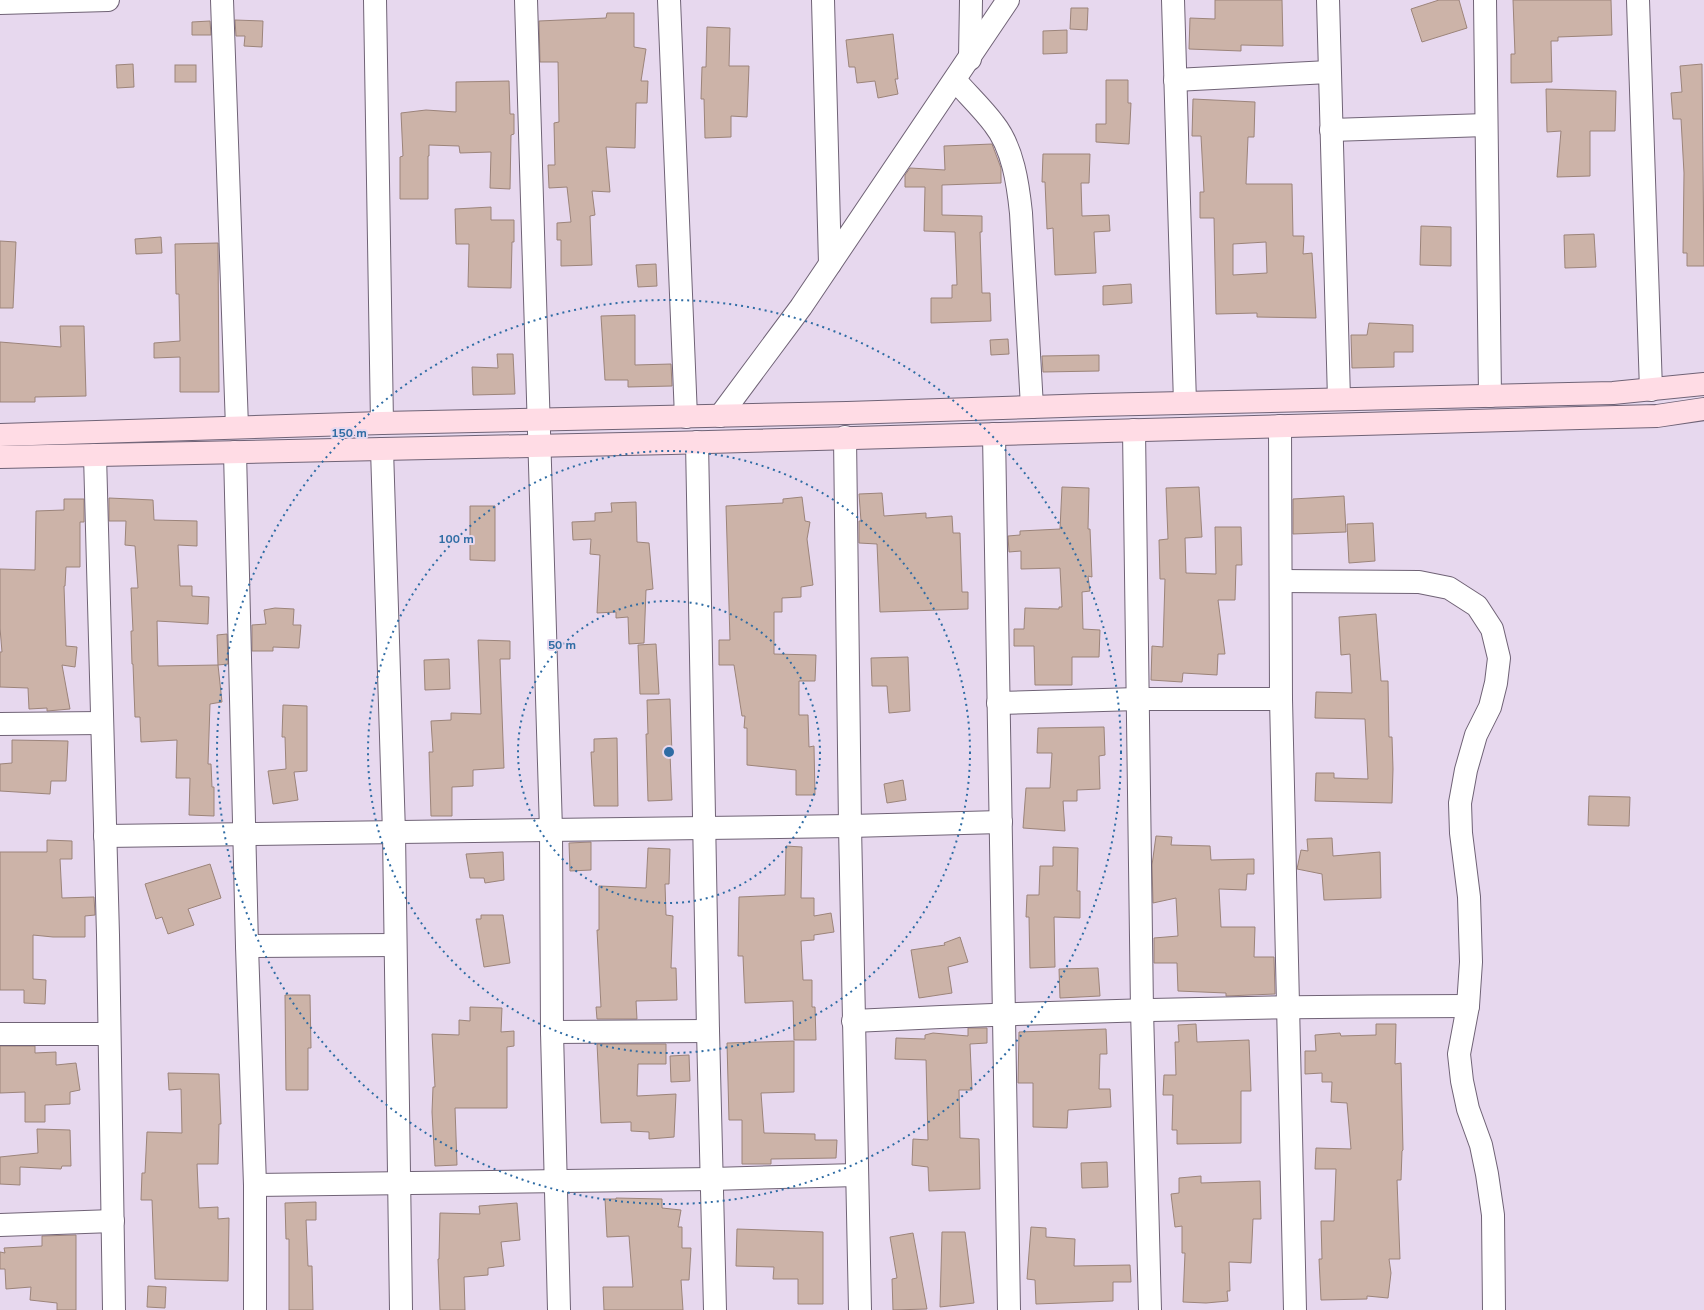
<svg xmlns="http://www.w3.org/2000/svg" width="1704" height="1310" viewBox="0 0 1704 1310" font-family="'Nunito Sans',sans-serif">
	<rect width="100%" height="100%" fill="#e7d8ee"/>
	<g fill="#ccb3a8" stroke="#9c847a" fill-rule="evenodd">
		<path d="M 1215,0 L 1282,0 L 1283,46 L 1241,45 L 1241,51 L 1189,49 L 1190,18 L 1215,19 Z"/>
		<path d="M 1439,0 L 1459,0 L 1467,28 L 1422,42 L 1411,9 Z"/>
		<path d="M 1513,0 L 1611,0 L 1612,35 L 1558,37 L 1558,41 L 1551,41 L 1552,82 L 1511,83 L 1511,54 L 1515,54 Z"/>
		<path d="M 1071,8 L 1088,8 L 1087,30 L 1070,29 Z"/>
		<path d="M 607,13 L 634,13 L 634,47 L 646,49 L 641,81 L 648,81 L 647,103 L 636,103 L 635,148 L 606,147 L 610,192 L 592,191 L 595,215 L 590,216 L 592,265 L 561,266 L 561,240 L 557,240 L 557,223 L 571,222 L 567,187 L 549,188 L 548,165 L 555,165 L 554,123 L 559,122 L 558,62 L 540,62 L 539,21 L 606,18 Z"/>
		<path d="M 235,20 L 263,21 L 262,47 L 244,46 L 245,36 L 236,36 Z"/>
		<path d="M 210,21 L 211,35 L 192,35 L 192,22 Z"/>
		<path d="M 707,27 L 730,28 L 729,66 L 749,66 L 747,117 L 731,116 L 731,137 L 705,138 L 704,99 L 701,99 L 702,67 L 706,67 Z"/>
		<path d="M 1067,30 L 1067,53 L 1043,54 L 1043,31 Z"/>
		<path d="M 893,34 L 898,79 L 895,79 L 898,94 L 878,98 L 875,81 L 857,83 L 855,67 L 849,67 L 846,40 Z"/>
		<path d="M 133,64 L 134,87 L 117,88 L 116,65 Z"/>
		<path d="M 1702,64 L 1704,266 L 1687,266 L 1687,253 L 1683,253 L 1684,173 L 1681,119 L 1673,119 L 1671,93 L 1682,92 L 1680,66 Z"/>
		<rect x="175" y="65" width="21" height="17"/>
		<path d="M 1106,80 L 1128,80 L 1128,103 L 1131,103 L 1129,144 L 1096,142 L 1096,124 L 1106,124 Z"/>
		<path d="M 509,81 L 510,114 L 514,114 L 514,134 L 511,135 L 510,189 L 490,188 L 491,152 L 460,153 L 459,146 L 429,145 L 429,156 L 428,156 L 428,199 L 400,199 L 400,157 L 403,156 L 401,113 L 426,110 L 456,112 L 456,82 Z"/>
		<path d="M 1546,89 L 1616,91 L 1615,131 L 1590,131 L 1590,176 L 1557,177 L 1561,131 L 1547,132 Z"/>
		<path d="M 1193,99 L 1255,102 L 1254,137 L 1248,137 L 1246,184 L 1292,184 L 1293,236 L 1304,236 L 1303,254 L 1312,253 L 1316,318 L 1257,317 L 1257,313 L 1216,314 L 1214,218 L 1200,218 L 1200,192 L 1204,192 L 1201,136 L 1192,136 ZM 1266,242 L 1267,273 L 1233,275 L 1233,244 Z"/>
		<path d="M 992,144 L 1001,168 L 1001,183 L 942,185 L 942,215 L 982,216 L 982,232 L 980,232 L 982,293 L 990,293 L 991,321 L 931,323 L 931,298 L 952,298 L 952,285 L 957,285 L 955,232 L 924,231 L 925,187 L 905,187 L 905,175 L 910,168 L 945,170 L 944,146 Z"/>
		<path d="M 1043,154 L 1090,154 L 1089,183 L 1081,183 L 1082,216 L 1109,215 L 1110,231 L 1094,232 L 1096,273 L 1055,275 L 1053,228 L 1047,229 L 1045,182 L 1042,182 Z"/>
		<path d="M 491,207 L 491,220 L 514,220 L 514,242 L 512,242 L 511,288 L 468,287 L 469,244 L 456,244 L 455,209 Z"/>
		<path d="M 1421,226 L 1451,227 L 1451,266 L 1420,265 Z"/>
		<path d="M 1594,234 L 1596,267 L 1565,268 L 1564,235 Z"/>
		<path d="M 161,237 L 162,253 L 136,254 L 135,239 Z"/>
		<path d="M 0,241 L 16,242 L 13,308 L 0,308 Z"/>
		<path d="M 218,243 L 219,392 L 180,392 L 180,357 L 154,358 L 154,343 L 180,341 L 179,294 L 176,294 L 175,244 Z"/>
		<path d="M 656,264 L 657,286 L 638,287 L 636,265 Z"/>
		<path d="M 1131,284 L 1132,303 L 1103,305 L 1103,286 Z"/>
		<path d="M 635,315 L 635,365 L 671,364 L 672,386 L 628,387 L 628,380 L 605,380 L 601,316 Z"/>
		<path d="M 1369,323 L 1413,325 L 1413,352 L 1394,352 L 1394,367 L 1352,368 L 1351,335 L 1367,335 Z"/>
		<path d="M 60,326 L 84,326 L 86,396 L 35,397 L 35,402 L 0,402 L 0,342 L 61,347 Z"/>
		<path d="M 1008,339 L 1009,354 L 991,355 L 990,340 Z"/>
		<path d="M 497,354 L 513,354 L 515,394 L 473,395 L 472,367 L 498,368 Z"/>
		<path d="M 1099,355 L 1099,371 L 1043,372 L 1042,356 Z"/>
		<path d="M 1062,487 L 1089,488 L 1088,529 L 1090,529 L 1092,577 L 1088,576 L 1090,591 L 1082,592 L 1083,629 L 1100,630 L 1099,657 L 1072,657 L 1072,685 L 1035,685 L 1034,646 L 1014,646 L 1014,629 L 1024,629 L 1025,608 L 1059,609 L 1059,607 L 1062,607 L 1060,568 L 1021,569 L 1021,551 L 1009,552 L 1008,536 L 1020,535 L 1020,531 L 1060,529 Z"/>
		<path d="M 1199,487 L 1202,537 L 1185,538 L 1186,573 L 1216,574 L 1215,527 L 1241,527 L 1242,565 L 1236,565 L 1235,600 L 1218,600 L 1225,654 L 1218,654 L 1217,675 L 1183,673 L 1182,682 L 1151,680 L 1152,646 L 1163,647 L 1165,579 L 1160,579 L 1159,540 L 1168,539 L 1166,488 Z"/>
		<path d="M 882,493 L 884,516 L 926,513 L 926,518 L 952,516 L 953,533 L 960,533 L 962,592 L 968,592 L 968,609 L 880,612 L 877,544 L 859,543 L 859,521 L 861,521 L 859,494 Z"/>
		<path d="M 1344,496 L 1346,532 L 1293,534 L 1293,499 Z"/>
		<path d="M 802,497 L 805,521 L 810,522 L 807,539 L 813,585 L 801,587 L 801,597 L 782,598 L 782,612 L 774,612 L 774,654 L 816,655 L 815,681 L 799,681 L 799,715 L 808,715 L 809,747 L 814,746 L 815,795 L 796,795 L 796,770 L 747,765 L 747,728 L 744,728 L 745,716 L 742,716 L 734,665 L 719,665 L 719,640 L 730,640 L 726,506 L 783,503 L 783,499 Z"/>
		<path d="M 109,498 L 153,500 L 154,520 L 197,521 L 197,546 L 178,545 L 180,586 L 192,586 L 192,596 L 209,597 L 208,624 L 157,621 L 158,666 L 218,665 L 222,702 L 210,704 L 208,764 L 211,764 L 212,787 L 214,787 L 214,816 L 189,815 L 190,778 L 176,778 L 177,740 L 141,742 L 140,717 L 135,717 L 133,664 L 132,664 L 131,631 L 133,631 L 131,588 L 138,588 L 135,546 L 125,545 L 126,521 L 109,521 Z"/>
		<path d="M 64,499 L 84,499 L 84,522 L 80,522 L 80,567 L 66,567 L 65,586 L 64,586 L 66,646 L 77,647 L 75,667 L 62,665 L 70,709 L 47,711 L 47,708 L 29,709 L 28,688 L 0,687 L 0,652 L 2,652 L 0,628 L 0,569 L 35,570 L 36,511 L 64,510 Z"/>
		<path d="M 636,502 L 637,542 L 649,543 L 653,589 L 646,590 L 644,643 L 629,644 L 628,617 L 616,618 L 616,612 L 597,613 L 600,555 L 590,554 L 591,539 L 573,540 L 572,522 L 595,521 L 595,513 L 612,512 L 611,503 Z"/>
		<path d="M 470,506 L 495,506 L 495,561 L 470,560 Z"/>
		<path d="M 1373,523 L 1375,561 L 1349,563 L 1347,524 Z"/>
		<path d="M 275,608 L 294,609 L 293,625 L 301,625 L 299,648 L 273,647 L 273,651 L 252,651 L 252,625 L 266,624 L 264,610 Z"/>
		<path d="M 1376,614 L 1381,681 L 1388,681 L 1389,737 L 1392,737 L 1393,769 L 1392,803 L 1315,801 L 1316,773 L 1334,773 L 1334,778 L 1368,779 L 1365,719 L 1315,718 L 1316,692 L 1352,693 L 1350,654 L 1341,655 L 1339,617 Z"/>
		<path d="M 227,634 L 228,664 L 218,665 L 217,635 Z"/>
		<path d="M 478,640 L 510,641 L 510,659 L 500,659 L 504,768 L 473,770 L 473,786 L 452,787 L 452,816 L 431,816 L 429,752 L 433,752 L 431,721 L 451,720 L 451,713 L 481,714 Z"/>
		<path d="M 656,644 L 659,694 L 640,694 L 638,645 Z"/>
		<path d="M 908,657 L 910,711 L 889,713 L 887,686 L 872,686 L 871,658 Z"/>
		<path d="M 449,659 L 450,689 L 425,690 L 424,660 Z"/>
		<path d="M 670,699 L 672,754 L 670,754 L 672,800 L 648,801 L 646,734 L 648,734 L 647,700 Z"/>
		<path d="M 283,705 L 307,706 L 307,771 L 294,772 L 298,800 L 273,804 L 268,771 L 286,769 L 285,737 L 282,737 Z"/>
		<path d="M 1104,727 L 1105,755 L 1099,756 L 1100,789 L 1077,790 L 1077,801 L 1063,801 L 1065,831 L 1023,828 L 1026,788 L 1050,788 L 1052,753 L 1037,753 L 1038,728 Z"/>
		<path d="M 617,738 L 618,806 L 594,806 L 591,752 L 594,752 L 594,739 Z"/>
		<path d="M 12,740 L 68,741 L 66,781 L 51,781 L 50,794 L 0,791 L 0,764 L 12,763 Z"/>
		<path d="M 903,780 L 906,800 L 887,803 L 884,784 Z"/>
		<path d="M 1589,796 L 1630,797 L 1629,826 L 1588,825 Z"/>
		<path d="M 1156,836 L 1172,837 L 1171,845 L 1210,846 L 1211,860 L 1254,859 L 1254,874 L 1247,874 L 1246,890 L 1219,889 L 1221,927 L 1255,927 L 1254,957 L 1274,957 L 1275,994 L 1226,996 L 1226,993 L 1178,991 L 1177,963 L 1154,963 L 1154,938 L 1178,936 L 1176,898 L 1153,903 L 1152,865 Z"/>
		<path d="M 1332,838 L 1333,856 L 1380,852 L 1381,898 L 1324,900 L 1322,874 L 1297,869 L 1301,850 L 1308,851 L 1307,839 Z"/>
		<path d="M 47,840 L 72,841 L 72,859 L 60,859 L 62,898 L 94,897 L 95,915 L 85,916 L 85,937 L 53,937 L 33,935 L 33,979 L 46,980 L 45,1004 L 24,1003 L 24,990 L 0,990 L 0,852 L 47,852 Z"/>
		<path d="M 591,842 L 591,870 L 570,871 L 569,843 Z"/>
		<path d="M 786,846 L 802,847 L 801,898 L 814,898 L 814,916 L 831,913 L 834,932 L 814,935 L 814,940 L 801,941 L 803,980 L 812,980 L 812,1007 L 815,1007 L 816,1040 L 794,1040 L 793,1001 L 745,1003 L 743,956 L 738,956 L 739,897 L 785,895 Z"/>
		<path d="M 1053,847 L 1078,848 L 1077,891 L 1080,891 L 1080,918 L 1054,917 L 1055,967 L 1030,968 L 1029,917 L 1026,917 L 1027,895 L 1039,895 L 1040,866 L 1053,866 Z"/>
		<path d="M 648,848 L 670,849 L 669,884 L 665,884 L 666,915 L 673,916 L 671,968 L 676,968 L 677,1000 L 636,1001 L 637,1019 L 597,1019 L 596,1007 L 601,1007 L 597,930 L 599,930 L 599,886 L 646,888 Z"/>
		<path d="M 503,852 L 504,880 L 485,883 L 484,878 L 470,878 L 466,854 Z"/>
		<path d="M 210,864 L 221,898 L 188,909 L 194,925 L 168,934 L 162,917 L 156,919 L 145,884 Z"/>
		<path d="M 481,915 L 503,915 L 510,963 L 484,967 L 476,919 L 481,919 Z"/>
		<path d="M 960,937 L 968,962 L 948,967 L 952,993 L 919,998 L 911,950 L 945,945 L 944,943 Z"/>
		<path d="M 1098,968 L 1100,996 L 1060,998 L 1059,969 Z"/>
		<path d="M 285,995 L 310,995 L 311,1048 L 308,1048 L 308,1090 L 286,1090 Z"/>
		<path d="M 470,1007 L 502,1008 L 501,1032 L 514,1031 L 514,1046 L 507,1047 L 507,1108 L 455,1108 L 457,1165 L 435,1166 L 432,1112 L 433,1087 L 435,1087 L 432,1034 L 459,1035 L 459,1020 L 470,1021 Z"/>
		<path d="M 1196,1024 L 1197,1042 L 1249,1040 L 1251,1091 L 1241,1091 L 1241,1143 L 1177,1144 L 1177,1130 L 1172,1130 L 1173,1095 L 1163,1095 L 1164,1075 L 1176,1075 L 1175,1042 L 1179,1042 L 1178,1025 Z"/>
		<path d="M 1376,1024 L 1396,1024 L 1395,1064 L 1401,1063 L 1403,1150 L 1402,1151 L 1401,1180 L 1397,1180 L 1400,1259 L 1389,1259 L 1391,1273 L 1388,1298 L 1367,1296 L 1367,1299 L 1321,1300 L 1319,1259 L 1322,1259 L 1321,1221 L 1334,1221 L 1336,1169 L 1315,1169 L 1316,1148 L 1351,1149 L 1347,1103 L 1331,1102 L 1332,1082 L 1322,1082 L 1322,1073 L 1305,1074 L 1305,1051 L 1316,1051 L 1315,1035 L 1340,1033 L 1341,1036 L 1376,1035 Z"/>
		<path d="M 968,1028 L 987,1028 L 987,1043 L 970,1044 L 972,1090 L 959,1090 L 960,1138 L 979,1139 L 980,1189 L 929,1191 L 928,1167 L 912,1165 L 913,1139 L 928,1140 L 926,1060 L 895,1059 L 896,1038 L 925,1039 L 925,1035 L 933,1033 L 968,1036 Z"/>
		<path d="M 1106,1029 L 1107,1054 L 1100,1054 L 1099,1089 L 1110,1089 L 1111,1107 L 1068,1110 L 1067,1128 L 1033,1127 L 1033,1083 L 1018,1083 L 1019,1032 Z"/>
		<path d="M 794,1041 L 794,1092 L 761,1093 L 764,1133 L 815,1134 L 815,1140 L 837,1140 L 836,1158 L 771,1159 L 771,1164 L 742,1164 L 742,1120 L 729,1120 L 727,1043 Z"/>
		<path d="M 597,1044 L 666,1044 L 666,1064 L 638,1064 L 637,1096 L 676,1094 L 674,1137 L 649,1139 L 649,1132 L 631,1131 L 631,1122 L 601,1123 Z"/>
		<path d="M 0,1046 L 35,1046 L 35,1053 L 56,1052 L 56,1065 L 76,1063 L 80,1090 L 70,1092 L 70,1104 L 45,1105 L 45,1122 L 25,1122 L 25,1092 L 0,1093 Z"/>
		<path d="M 689,1055 L 690,1081 L 671,1082 L 670,1056 Z"/>
		<path d="M 168,1073 L 219,1074 L 221,1124 L 219,1124 L 218,1164 L 197,1164 L 199,1208 L 218,1207 L 218,1219 L 229,1218 L 228,1281 L 155,1279 L 152,1200 L 141,1200 L 142,1173 L 145,1173 L 147,1132 L 182,1133 L 181,1089 L 169,1090 Z"/>
		<path d="M 37,1129 L 70,1130 L 71,1166 L 62,1166 L 61,1169 L 20,1167 L 20,1185 L 0,1184 L 0,1157 L 38,1153 Z"/>
		<path d="M 1107,1162 L 1108,1187 L 1082,1188 L 1081,1163 Z"/>
		<path d="M 1201,1176 L 1201,1183 L 1260,1181 L 1261,1219 L 1253,1219 L 1251,1263 L 1229,1262 L 1230,1291 L 1227,1291 L 1228,1301 L 1206,1303 L 1183,1302 L 1185,1253 L 1182,1253 L 1182,1226 L 1175,1227 L 1171,1194 L 1179,1193 L 1179,1178 Z"/>
		<path d="M 616,1198 L 662,1199 L 662,1208 L 681,1210 L 678,1227 L 682,1227 L 682,1248 L 691,1248 L 689,1280 L 681,1280 L 683,1310 L 604,1310 L 603,1287 L 633,1287 L 629,1236 L 607,1237 L 605,1199 L 616,1199 Z"/>
		<path d="M 316,1202 L 316,1220 L 306,1220 L 308,1266 L 312,1266 L 313,1310 L 289,1310 L 289,1239 L 286,1239 L 285,1203 Z"/>
		<path d="M 517,1203 L 520,1240 L 501,1242 L 504,1266 L 488,1268 L 488,1275 L 464,1277 L 465,1310 L 440,1310 L 438,1259 L 439,1259 L 440,1213 L 480,1214 L 479,1206 Z"/>
		<path d="M 1031,1227 L 1046,1228 L 1046,1237 L 1075,1239 L 1074,1266 L 1130,1265 L 1131,1282 L 1113,1282 L 1113,1301 L 1036,1304 L 1035,1280 L 1027,1279 Z"/>
		<path d="M 737,1229 L 823,1232 L 823,1304 L 798,1304 L 798,1279 L 773,1279 L 774,1267 L 736,1266 Z"/>
		<path d="M 942,1232 L 965,1232 L 974,1303 L 940,1307 Z"/>
		<path d="M 913,1233 L 927,1309 L 893,1310 L 892,1279 L 897,1278 L 890,1237 Z"/>
		<path d="M 76,1235 L 76,1310 L 57,1310 L 57,1303 L 30,1300 L 31,1287 L 6,1289 L 5,1269 L 0,1269 L 0,1252 L 5,1253 L 4,1248 L 42,1246 L 42,1236 Z"/>
		<path d="M 148,1286 L 166,1287 L 165,1308 L 147,1307 Z"/>
	</g>
	<g fill="none" stroke-linecap="round" stroke-linejoin="round">
		<g stroke="#706376" stroke-width="24">
			<g id="minor">
				<path d="M 222,0 L 237,427"/>
				<path d="M 375,0 L 382,423"/>
				<path d="M 526,0 L 551,830 L 552,1032 L 559,1310"/>
				<path d="M 669,0 L 686,417"/>
				<path d="M 823,0 L 830,264"/>
				<path d="M 1173,0 L 1185,403"/>
				<path d="M 1328,0 L 1339,399"/>
				<path d="M 1485,0 L 1490,396"/>
				<path d="M 1638,0 L 1651,390"/>
				<path d="M 0,3 L 108,0"/>
				<path d="M 970,59 L 971,0"/>
				<path d="M 955,80 C 968,95 983,109 994,124 C 1013,148 1018,184 1021,213 L 1032,407"/>
				<path d="M 1175,80 L 1329,72"/>
				<path d="M 1331,130 L 1486,125"/>
				<path d="M 720,416 L 801,307 L 1008,0"/>
				<path d="M 1280,426 L 1281,699 L 1295,1310"/>
				<path d="M 1134,430 L 1142,1010 L 1150,1310"/>
				<path d="M 994,434 L 1009,1310"/>
				<path d="M 845,437 L 850,826 L 860,1310"/>
				<path d="M 697,442 L 708,1031 L 715,1310"/>
				<path d="M 382,449 L 394,833 L 401,1310"/>
				<path d="M 235,452 L 247,946 L 255,1185 L 255,1310"/>
				<path d="M 95,455 L 108,935 L 114,1310"/>
				<path d="M 1281,581 L 1419,582 L 1449,588 L 1477,606 L 1492,629 L 1499,658 L 1496,683 L 1490,707 L 1476,735 L 1466,770 L 1460,803 L 1461,833 L 1469,897 L 1471,962 L 1468,1006 L 1459,1054 L 1462,1081 L 1468,1109 L 1481,1145 L 1487,1174 L 1493,1215 L 1494,1310"/>
				<path d="M 998,703 L 1138,699 L 1281,699"/>
				<path d="M 0,724 L 101,723"/>
				<path d="M 105,836 L 850,826 L 1001,822"/>
				<path d="M 247,946 L 394,945"/>
				<path d="M 853,1021 C 1058,1011 1263,1006 1468,1006"/>
				<path d="M 552,1032 L 708,1031"/>
				<path d="M 0,1034 L 109,1034"/>
				<path d="M 255,1185 L 712,1179 L 857,1175"/>
				<path d="M 0,1225 L 113,1221"/>
			</g>
		</g>
		<g stroke="#706376" stroke-width="24">
			<g id="secondary">
				<path d="M 0,435 L 382,423 L 847,413 L 1094,405 L 1613,393 L 1704,384"/>
				<path d="M 0,457 L 671,443 L 1617,417 L 1657,416 L 1704,409"/>
			</g>
		</g>
		<use href="#minor" stroke="#fff" stroke-width="22"/>
		<use href="#secondary" stroke="#ffdce5" stroke-width="22"/>
	</g>
	<g fill="none" stroke="#2f6ca4" stroke-width="2" stroke-dasharray="2 4">
		<circle cx="669" cy="752" r="151"/>
		<circle cx="669" cy="752" r="301"/>
		<circle cx="669" cy="752" r="452"/>
	</g>
	<circle cx="669" cy="752" r="6" fill="#2f6ca4" stroke="#e7d8ee" stroke-width="2"/>
	<g font-size="12" text-anchor="middle" font-weight="bold" fill="#2f6ca4" stroke="#e7d8ee" stroke-width="4" stroke-linejoin="round" paint-order="stroke">
		<text x="349" y="437">150 m</text>
		<text x="456" y="543">100 m</text>
		<text x="562" y="649">50 m</text>
	</g>
</svg>
